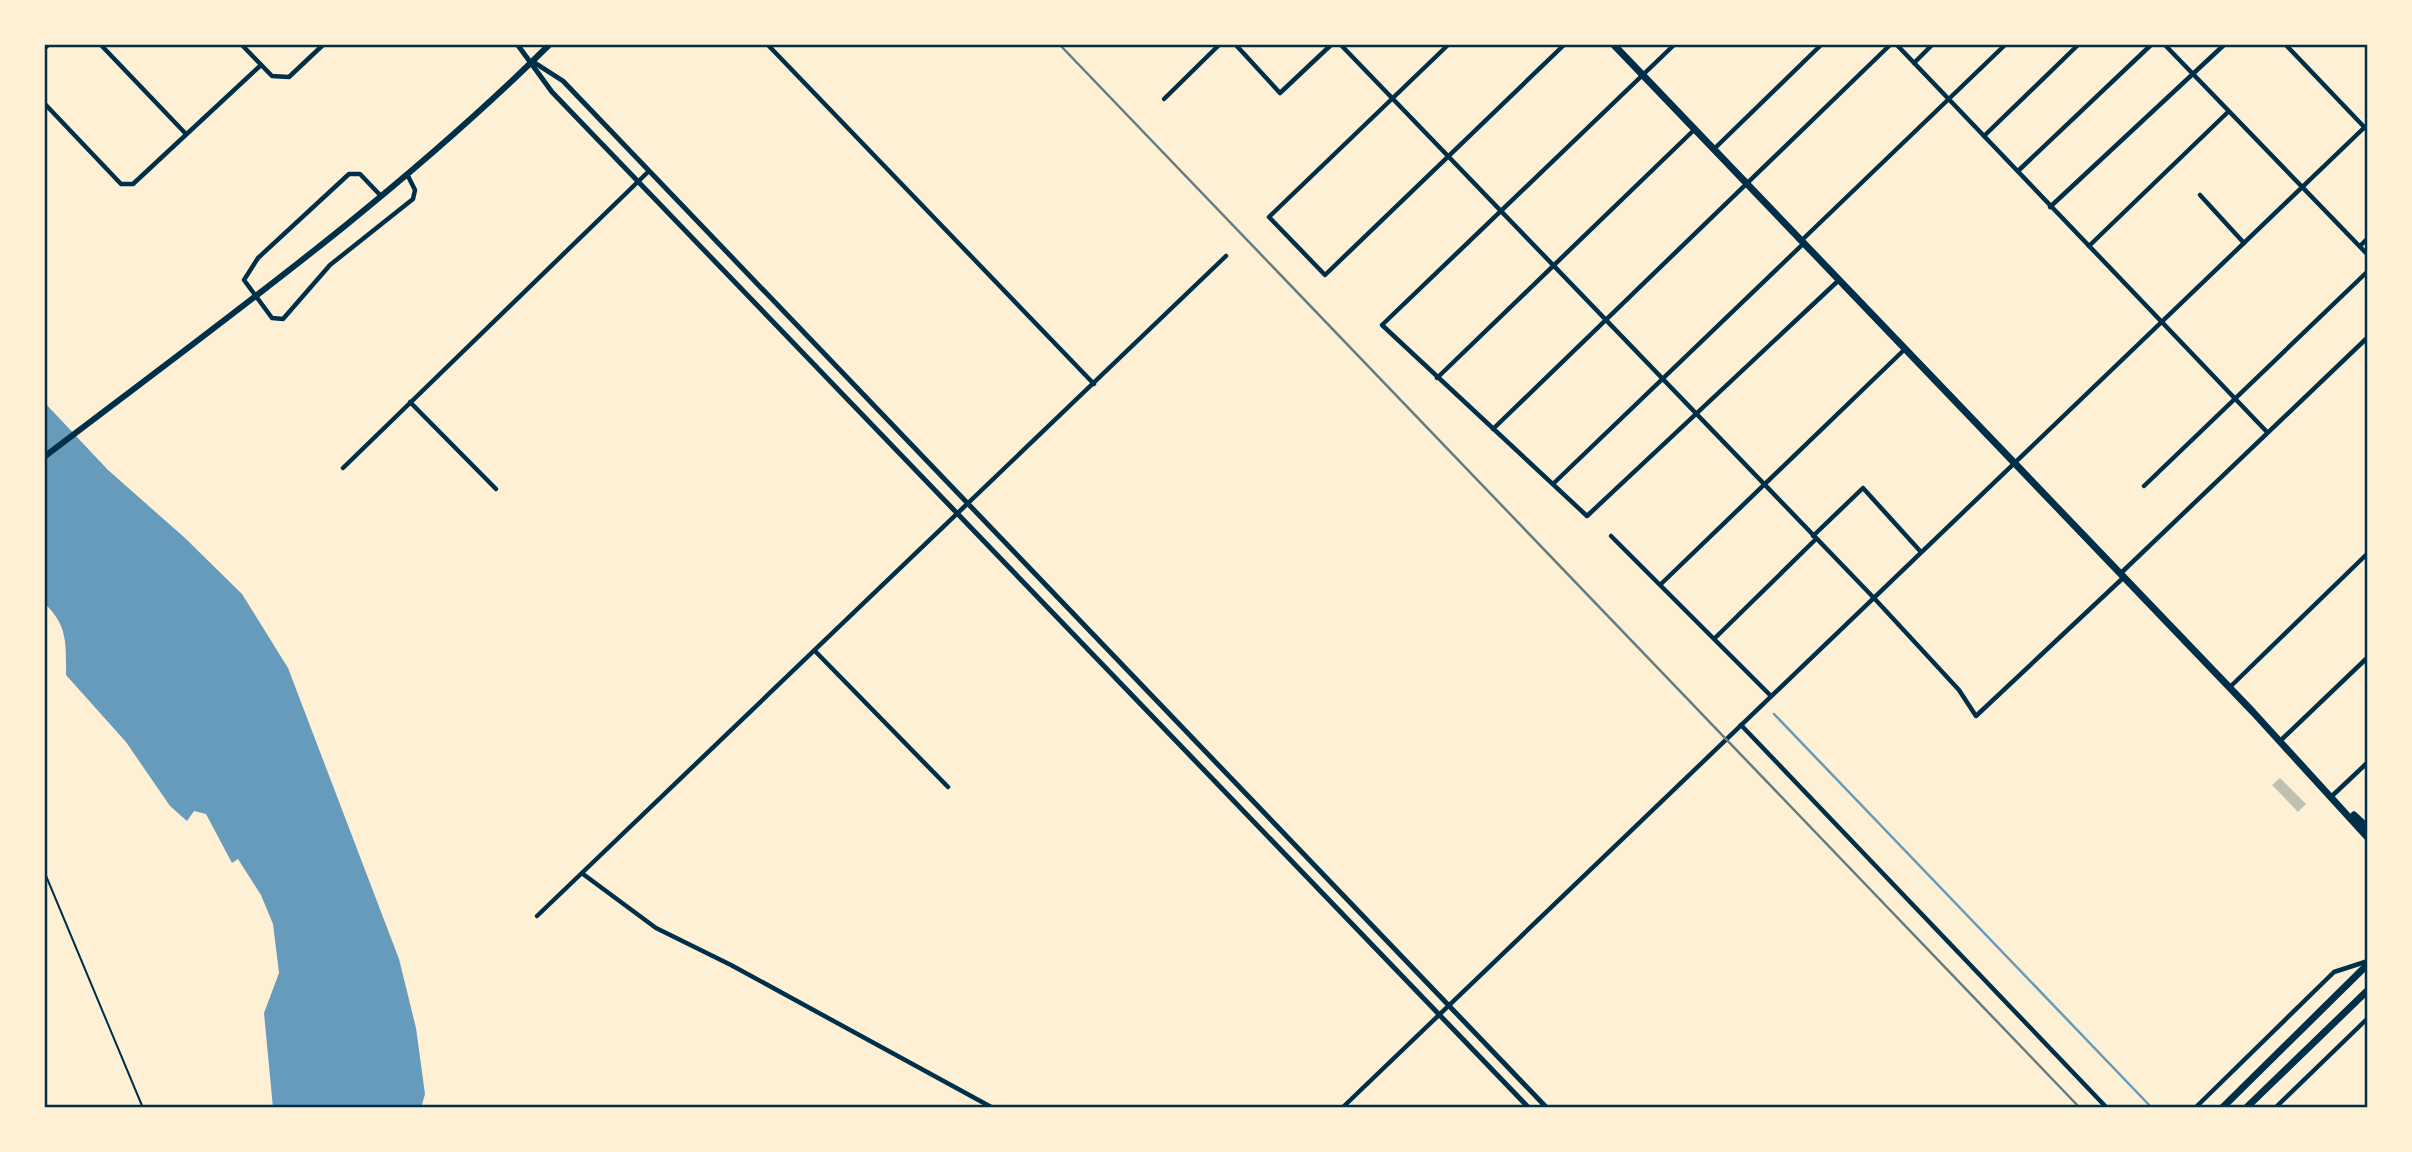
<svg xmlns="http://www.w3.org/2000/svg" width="2412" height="1152" viewBox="0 0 2412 1152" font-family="Lato,sans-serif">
	<rect width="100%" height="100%" fill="#fdf0d5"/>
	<path fill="#669bbc" d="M 44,402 L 108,470 L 185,538 L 242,594 L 288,668 L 399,959 L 416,1028 L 425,1094 L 421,1108 L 273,1108 L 264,1013 L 279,973 L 273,924 L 261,895 L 238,859 L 232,863 L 206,814 L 194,811 L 187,821 L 170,806 L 126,742 L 66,675 C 66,644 68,625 44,603 Z"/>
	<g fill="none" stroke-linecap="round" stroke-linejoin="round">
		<path stroke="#669bbc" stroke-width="2.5" d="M 1774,714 L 2152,1108"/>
	</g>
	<path fill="#bec0b2" d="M 2280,778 L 2306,804 L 2298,812 L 2272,785 Z"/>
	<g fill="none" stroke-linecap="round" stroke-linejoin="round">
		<path stroke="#003049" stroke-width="2" d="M 44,871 L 143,1108"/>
		<g stroke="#003049" stroke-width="4.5">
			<path d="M 100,44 L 186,134"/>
			<path d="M 241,44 L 272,76 L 289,77 L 324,44"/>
			<path d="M 767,44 L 1094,384"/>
			<path d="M 1235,44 L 1280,93 L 1332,44"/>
			<path d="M 1340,44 L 1874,598 L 1959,690 L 1976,716 L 2123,578"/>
			<path d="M 1449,44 L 1269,217 L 1325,275 L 1565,44"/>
			<path d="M 1675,44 L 1382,325 L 1587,516 L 1839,280"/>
			<path d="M 1896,44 L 2267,432"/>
			<path d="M 2164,44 L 2368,255"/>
			<path d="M 2285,44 L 2368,131"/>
			<path d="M 44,49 L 49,44"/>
			<path d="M 1914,63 L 1933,44"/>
			<path d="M 1164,99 L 1220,44"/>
			<path d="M 44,103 L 121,184 L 133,184 L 261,65"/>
			<path d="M 1984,136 L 2079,44"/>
			<path d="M 1714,149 L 1822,44"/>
			<path d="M 2018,171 L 2152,44"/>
			<path d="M 2200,195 L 2244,243"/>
			<path d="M 381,196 L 360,174 L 349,174 L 258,258 L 244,280 L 272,318 L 283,319 L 330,265 L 413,199 L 415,190 L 408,176"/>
			<path d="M 2050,207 L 2225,44"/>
			<path d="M 1802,240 L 2006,44"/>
			<path d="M 2089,246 L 2228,112"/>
			<path d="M 2360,246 L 2368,238"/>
			<path d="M 1437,378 L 1695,129"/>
			<path d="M 410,402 L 496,489"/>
			<path d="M 1493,429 L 1891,44"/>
			<path d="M 343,468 L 649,171"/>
			<path d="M 1554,483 L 1803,244"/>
			<path d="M 2144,486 L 2368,271"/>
			<path d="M 1611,536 L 1771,696"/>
			<path d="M 1813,536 L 1863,488 L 1921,552"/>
			<path d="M 2121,573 L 2368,337"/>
			<path d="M 1661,584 L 1905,349"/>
			<path d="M 1715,638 L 1816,539"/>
			<path d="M 815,651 L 948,787"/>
			<path d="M 2230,687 L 2368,553"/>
			<path d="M 1741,725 L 2107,1108"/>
			<path d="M 2280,741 L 2368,657"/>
			<path d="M 2332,796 L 2368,762"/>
			<path d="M 583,874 L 656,928 L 731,965 L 993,1108"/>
			<path d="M 537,916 L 1226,256"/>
			<path d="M 1342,1108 L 2368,124"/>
			<path d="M 2195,1108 L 2334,972 L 2368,961"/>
			<path d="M 2275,1108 L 2368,1018"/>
		</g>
		<g stroke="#003049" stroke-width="5">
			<path d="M 517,44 L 552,92 L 1529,1108"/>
			<path d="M 535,63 L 563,81 L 1547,1108"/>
		</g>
		<path stroke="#003049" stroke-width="6" d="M 44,457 C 217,325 395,198 550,44"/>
		<g stroke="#003049" stroke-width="7">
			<path d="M 1613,44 L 2253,712 L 2368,838"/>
			<path d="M 2354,815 L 2368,828"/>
			<path d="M 2222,1108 L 2368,964"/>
			<path d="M 2246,1108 L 2368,990"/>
		</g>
		<path stroke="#657d81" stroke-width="2.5" d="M 1059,44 L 2080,1108"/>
	</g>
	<rect width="2412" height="1152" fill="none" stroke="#fdf0d5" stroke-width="91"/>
	<rect x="46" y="46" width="2320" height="1060" fill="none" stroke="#003049" stroke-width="2.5"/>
</svg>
